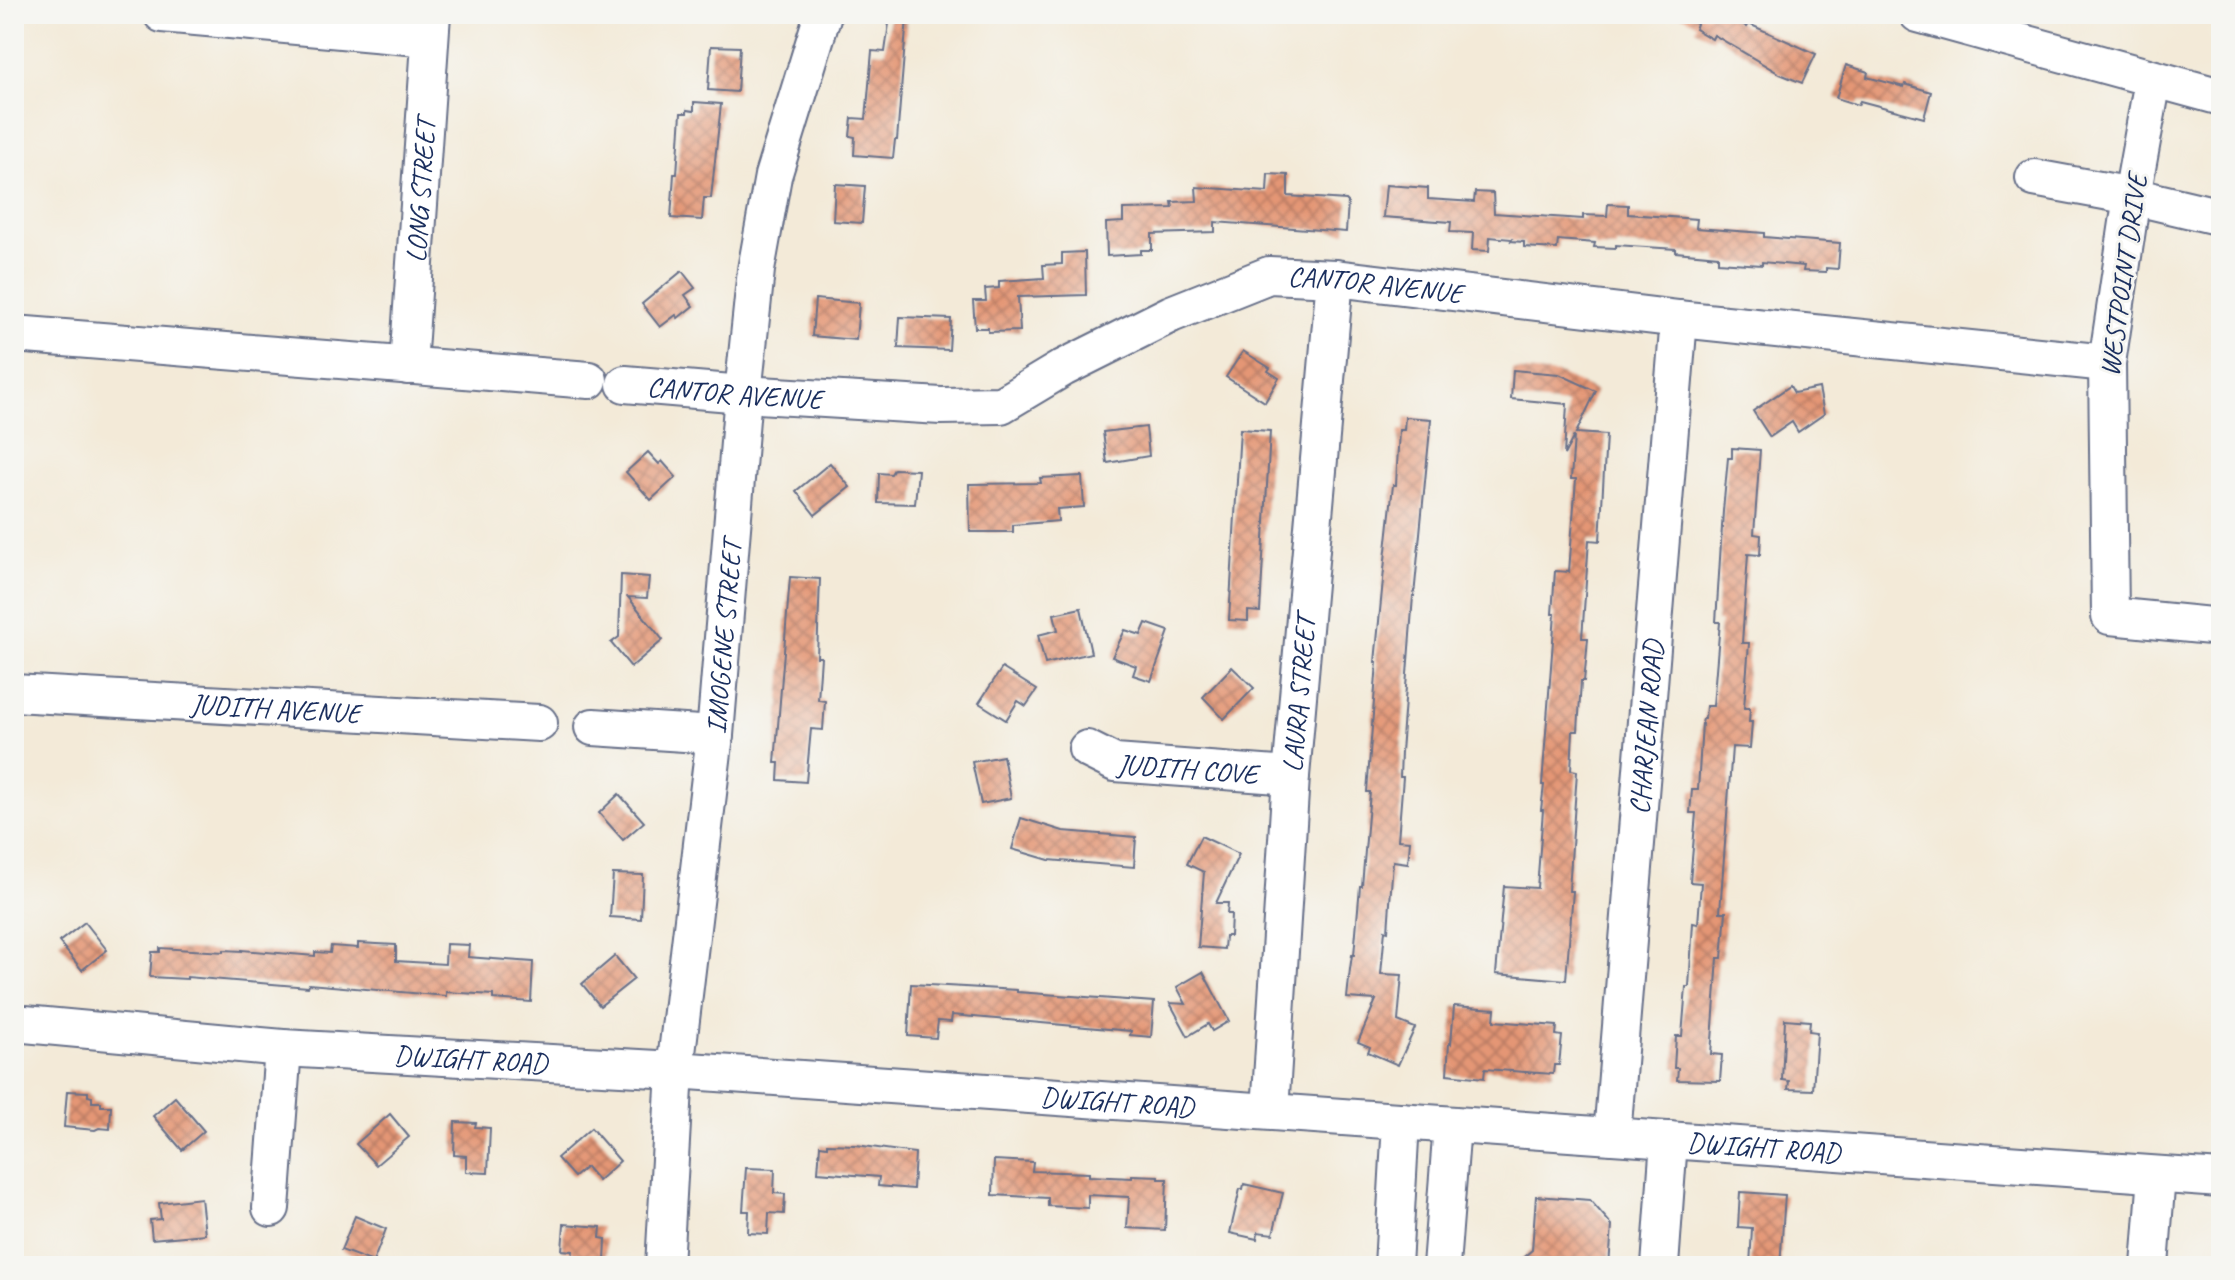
<svg xmlns="http://www.w3.org/2000/svg" width="2235" height="1280" viewBox="0 0 2235 1280" font-family="Caveat,sans-serif">
	<defs>
		<pattern id="building-cross-hatch" width="8" height="8" patternUnits="userSpaceOnUse" patternTransform="scale(2)"><rect width="8" height="8" fill="#e49675"/><path d="M0 0l8 8M0 8l8-8" fill="none" stroke="#b87b63"/></pattern>
	</defs>
	<rect width="100%" height="100%" fill="#f6f6f2"/>
	<filter id="ink" filterUnits="userSpaceOnUse"><feTurbulence type="fractalNoise" baseFrequency=".0125" numOctaves="2"/><feDisplacementMap in="SourceGraphic" scale="16" xChannelSelector="R" yChannelSelector="G"/><feConvolveMatrix kernelMatrix="1 2 1 2 8 2 1 2 1" color-interpolation-filters="sRGB"/></filter>
	<filter id="wash" filterUnits="userSpaceOnUse"><feTurbulence type="fractalNoise" baseFrequency=".006" numOctaves="4" result="noise"/><feDisplacementMap in="SourceGraphic" scale="32" xChannelSelector="R" yChannelSelector="G"/><feGaussianBlur stdDeviation="1.8" result="paint"/><feColorMatrix in="noise" values="0 0 0 0 0 0 0 0 0 0 0 0 0 0 0 0 0 1.4 0 .05"/><feComposite in="paint" operator="in"/></filter>
	<g filter="url(#wash)">
		<rect width="100%" height="100%" fill="#f3ead8"/>
		<g id="blocks">
			<g fill="url(#building-cross-hatch)">
				<path d="M 1679,14 L 1727,14 L 1747,27 L 1749,24 L 1816,54 L 1802,83 L 1780,74 L 1714,35 L 1712,39 L 1695,29 L 1697,24 Z"/>
				<path d="M 890,16 L 907,17 L 897,140 L 895,140 L 893,158 L 854,155 L 855,137 L 850,136 L 852,118 L 866,119 L 872,51 L 885,52 Z"/>
				<path d="M 711,46 L 740,47 L 737,92 L 708,90 Z"/>
				<path d="M 1846,65 L 1868,72 L 1867,77 L 1904,87 L 1905,84 L 1931,92 L 1924,118 L 1860,101 L 1858,105 L 1836,98 Z"/>
				<path d="M 694,102 L 721,104 L 711,198 L 704,198 L 702,220 L 671,218 L 674,174 L 677,174 L 681,113 L 687,113 L 687,110 L 694,111 Z"/>
				<path d="M 1268,174 L 1288,175 L 1288,196 L 1346,200 L 1348,202 L 1346,232 L 1215,222 L 1215,232 L 1152,234 L 1152,250 L 1141,250 L 1141,254 L 1107,256 L 1106,223 L 1123,222 L 1123,209 L 1173,208 L 1172,202 L 1197,201 L 1196,187 L 1267,192 Z"/>
				<path d="M 835,184 L 865,186 L 862,223 L 833,221 Z"/>
				<path d="M 1386,185 L 1428,188 L 1428,199 L 1474,202 L 1475,192 L 1493,193 L 1494,213 L 1583,219 L 1583,215 L 1607,216 L 1608,204 L 1628,205 L 1628,214 L 1697,219 L 1696,228 L 1764,233 L 1764,237 L 1840,243 L 1838,269 L 1826,268 L 1826,272 L 1803,271 L 1804,266 L 1762,262 L 1762,265 L 1718,262 L 1718,256 L 1676,252 L 1676,249 L 1616,245 L 1616,248 L 1594,247 L 1595,243 L 1558,240 L 1557,249 L 1524,247 L 1524,242 L 1511,241 L 1512,239 L 1490,237 L 1489,251 L 1472,250 L 1473,233 L 1450,232 L 1451,222 L 1383,217 Z"/>
				<path d="M 1085,252 L 1086,295 L 1018,297 L 1020,331 L 988,332 L 988,328 L 975,328 L 973,301 L 986,301 L 985,289 L 999,288 L 999,281 L 1044,278 L 1043,265 L 1062,264 L 1062,253 Z"/>
				<path d="M 682,271 L 695,288 L 685,295 L 693,306 L 678,318 L 676,315 L 660,327 L 642,304 Z"/>
				<path d="M 815,299 L 859,303 L 856,340 L 812,336 Z"/>
				<path d="M 900,317 L 951,319 L 949,350 L 898,348 Z"/>
				<path d="M 1243,351 L 1270,368 L 1268,371 L 1279,378 L 1265,402 L 1226,377 Z"/>
				<path d="M 1513,370 L 1559,374 L 1596,391 L 1576,433 L 1606,435 L 1600,541 L 1589,540 L 1582,638 L 1588,638 L 1586,661 L 1584,681 L 1581,681 L 1578,731 L 1573,731 L 1571,770 L 1577,771 L 1569,891 L 1573,891 L 1566,980 L 1496,974 L 1504,886 L 1537,888 L 1543,810 L 1541,810 L 1544,785 L 1542,785 L 1555,614 L 1552,614 L 1555,571 L 1569,572 L 1576,479 L 1571,479 L 1574,436 L 1564,455 L 1567,404 L 1511,399 Z"/>
				<path d="M 1790,386 L 1794,393 L 1819,388 L 1824,414 L 1798,432 L 1792,422 L 1770,437 L 1753,411 Z"/>
				<path d="M 1405,417 L 1431,419 L 1414,596 L 1413,596 L 1401,752 L 1400,777 L 1403,777 L 1398,840 L 1410,841 L 1408,863 L 1393,861 L 1388,931 L 1385,930 L 1381,974 L 1402,975 L 1398,1021 L 1415,1028 L 1398,1065 L 1368,1052 L 1370,1047 L 1358,1042 L 1376,1000 L 1347,998 L 1350,969 L 1352,955 L 1354,955 L 1360,886 L 1362,886 L 1370,792 L 1367,792 L 1377,662 L 1375,662 L 1385,560 L 1393,485 L 1396,485 L 1399,430 L 1404,430 Z"/>
				<path d="M 1146,427 L 1149,456 L 1107,463 L 1103,432 Z"/>
				<path d="M 1240,429 L 1270,431 L 1260,612 L 1248,611 L 1248,621 L 1229,620 Z"/>
				<path d="M 1732,448 L 1760,450 L 1754,534 L 1761,535 L 1760,555 L 1748,554 L 1742,643 L 1749,643 L 1744,708 L 1750,708 L 1749,722 L 1752,722 L 1750,748 L 1732,747 L 1720,912 L 1726,912 L 1722,958 L 1718,958 L 1711,1054 L 1722,1055 L 1720,1081 L 1677,1080 L 1678,1068 L 1674,1068 L 1676,1036 L 1682,1036 L 1686,987 L 1689,987 L 1693,923 L 1698,924 L 1701,883 L 1690,882 L 1696,813 L 1690,813 L 1692,790 L 1698,790 L 1702,723 L 1703,719 L 1705,719 L 1706,706 L 1713,706 L 1720,622 L 1716,622 L 1723,511 L 1728,458 L 1732,458 Z"/>
				<path d="M 648,452 L 659,464 L 662,461 L 676,477 L 651,500 L 626,472 Z"/>
				<path d="M 830,463 L 850,487 L 815,515 L 796,491 Z"/>
				<path d="M 894,469 L 918,470 L 915,504 L 878,503 L 879,473 L 891,474 Z"/>
				<path d="M 1082,476 L 1084,507 L 1057,509 L 1058,521 L 1013,525 L 1013,532 L 970,532 L 969,484 L 1041,483 L 1040,478 Z"/>
				<path d="M 621,575 L 649,577 L 647,598 L 628,597 L 663,640 L 631,667 L 611,643 L 619,637 Z"/>
				<path d="M 790,577 L 820,579 L 817,657 L 821,657 L 818,700 L 825,701 L 823,730 L 811,729 L 806,782 L 778,780 L 779,763 L 775,763 Z"/>
				<path d="M 1081,608 L 1091,653 L 1045,664 L 1038,635 L 1058,630 L 1054,614 Z"/>
				<path d="M 1146,623 L 1169,631 L 1151,681 L 1133,675 L 1136,666 L 1112,657 L 1125,630 L 1141,635 Z"/>
				<path d="M 1232,667 L 1254,688 L 1224,719 L 1203,697 Z"/>
				<path d="M 1002,668 L 1037,690 L 1026,706 L 1018,701 L 1006,720 L 979,703 Z"/>
				<path d="M 1003,756 L 1011,798 L 981,804 L 972,762 Z"/>
				<path d="M 619,794 L 644,822 L 623,840 L 599,813 Z"/>
				<path d="M 1021,818 L 1063,831 L 1136,837 L 1134,867 L 1049,860 L 1012,849 Z"/>
				<path d="M 1201,836 L 1239,854 L 1216,903 L 1228,903 L 1227,914 L 1231,914 L 1230,936 L 1225,936 L 1224,949 L 1198,947 L 1204,872 L 1187,864 Z"/>
				<path d="M 613,874 L 643,875 L 641,919 L 610,917 Z"/>
				<path d="M 85,922 L 107,950 L 82,970 L 59,942 Z"/>
				<path d="M 358,943 L 396,945 L 396,961 L 445,964 L 446,944 L 469,945 L 468,957 L 533,962 L 531,1002 L 493,999 L 493,995 L 446,992 L 446,996 L 309,984 L 308,987 L 187,977 L 187,979 L 150,977 L 152,952 L 160,952 L 160,948 L 224,952 L 224,950 L 242,951 L 242,950 L 315,956 L 315,952 L 330,953 L 331,946 L 358,948 Z"/>
				<path d="M 615,956 L 634,979 L 600,1006 L 582,984 Z"/>
				<path d="M 1203,972 L 1229,1021 L 1212,1031 L 1208,1024 L 1188,1036 L 1170,1003 L 1186,1004 L 1177,987 Z"/>
				<path d="M 911,984 L 1017,990 L 1017,992 L 1154,1002 L 1151,1037 L 1130,1035 L 1131,1031 L 952,1015 L 951,1022 L 938,1021 L 936,1038 L 908,1036 Z"/>
				<path d="M 1454,1006 L 1495,1009 L 1494,1021 L 1557,1026 L 1556,1035 L 1562,1036 L 1559,1065 L 1554,1065 L 1553,1074 L 1485,1069 L 1484,1078 L 1447,1074 L 1449,1043 L 1451,1044 Z"/>
				<path d="M 1785,1019 L 1810,1021 L 1809,1031 L 1817,1032 L 1813,1090 L 1788,1089 L 1789,1081 L 1782,1080 Z"/>
				<path d="M 67,1091 L 88,1092 L 88,1096 L 92,1097 L 92,1102 L 101,1102 L 101,1106 L 111,1106 L 110,1129 L 99,1128 L 95,1130 L 64,1127 Z"/>
				<path d="M 175,1097 L 204,1131 L 182,1150 L 153,1116 Z"/>
				<path d="M 390,1114 L 409,1137 L 376,1165 L 356,1144 Z"/>
				<path d="M 455,1122 L 476,1123 L 475,1127 L 490,1128 L 488,1173 L 466,1172 L 466,1156 L 454,1155 Z"/>
				<path d="M 591,1128 L 620,1161 L 598,1181 L 586,1167 L 574,1177 L 557,1158 Z"/>
				<path d="M 827,1144 L 856,1145 L 915,1153 L 913,1189 L 878,1186 L 879,1177 L 818,1172 L 820,1145 L 827,1146 Z"/>
				<path d="M 994,1160 L 1033,1162 L 1032,1171 L 1089,1173 L 1089,1176 L 1132,1178 L 1132,1175 L 1159,1176 L 1159,1179 L 1167,1179 L 1165,1230 L 1127,1228 L 1129,1197 L 1088,1195 L 1088,1208 L 1048,1206 L 1048,1198 L 993,1195 Z"/>
				<path d="M 746,1168 L 775,1169 L 774,1193 L 785,1194 L 784,1214 L 769,1213 L 768,1234 L 748,1233 L 749,1211 L 743,1211 Z"/>
				<path d="M 1244,1184 L 1283,1193 L 1273,1234 L 1258,1232 L 1257,1239 L 1230,1233 L 1240,1189 L 1243,1189 Z"/>
				<path d="M 1740,1192 L 1785,1195 L 1780,1266 L 1750,1266 L 1752,1228 L 1738,1227 Z"/>
				<path d="M 1536,1196 L 1590,1200 L 1612,1225 L 1609,1266 L 1513,1266 L 1532,1250 Z"/>
				<path d="M 201,1198 L 205,1234 L 152,1239 L 150,1220 L 161,1219 L 159,1203 Z"/>
				<path d="M 355,1216 L 386,1229 L 373,1262 L 341,1250 Z"/>
				<path d="M 564,1224 L 601,1227 L 600,1238 L 606,1239 L 605,1262 L 572,1260 L 573,1251 L 562,1250 Z"/>
			</g>
		</g>
	</g>
	<g filter="url(#ink)">
		<use href="#blocks" fill-opacity="0" stroke="#677089" stroke-width="2"/>
		<g fill="none" stroke-linecap="round" stroke-linejoin="round">
			<g stroke="#677089" stroke-width="40">
				<g id="minor">
					<path d="M 162,14 L 430,38"/>
					<path d="M 1918,14 L 2221,97"/>
					<path d="M 2153,80 L 2132,196 L 2107,363 L 2110,616 L 2221,627"/>
					<path d="M 2034,178 L 2132,196 L 2221,217"/>
					<path d="M 14,334 L 589,380"/>
					<path id="s1" d="M 408,366 L 432,14"/>
					<path id="s2" d="M 625,384 L 743,394 L 941,406 L 1001,405 L 1063,368 L 1171,314 L 1269,275 L 1335,278 L 1679,319 L 2107,363"/>
					<path id="s3" d="M 14,693 L 539,723"/>
					<path d="M 593,727 L 715,735"/>
					<path id="s4" d="M 1087,749 L 1115,763 L 1291,776"/>
					<path id="s5" d="M 14,1023 L 283,1048 L 675,1070 L 2221,1179"/>
					<path id="s6" d="M 1270,1111 L 1291,776 L 1335,278"/>
					<path id="s7" d="M 1612,1136 L 1679,319"/>
					<path d="M 271,1208 L 283,1048"/>
					<path id="s8" d="M 664,1266 L 675,1070 L 715,735 L 743,394 L 756,270 L 773,176 L 823,14"/>
					<path d="M 1393,1266 L 1401,1121"/>
					<path d="M 1441,1266 L 1452,1125"/>
					<path d="M 1660,1266 L 1669,1140"/>
					<path d="M 2150,1266 L 2157,1175"/>
				</g>
			</g>
			<use href="#minor" stroke="#fff" stroke-width="36"/>
		</g>
	</g>
	<g text-anchor="middle" dominant-baseline="central" stroke-width="6" stroke-linejoin="round" paint-order="stroke">
		<g font-size="28" fill="#1b2f5e" stroke="#f6f6f2">
			<text stroke="none"><textPath href="#s1" startOffset="176">LONG STREET</textPath></text>
			<text transform="translate(2123 275) rotate(-82)">WESTPOINT DRIVE</text>
			<text stroke="none"><textPath href="#s2" startOffset="782">CANTOR AVENUE</textPath></text>
			<text stroke="none"><textPath href="#s2" startOffset="110">CANTOR AVENUE</textPath></text>
			<text stroke="none"><textPath href="#s8" startOffset="632">IMOGENE STREET</textPath></text>
			<text stroke="none"><textPath href="#s6" startOffset="418">LAURA STREET</textPath></text>
			<text stroke="none"><textPath href="#s3" startOffset="262">JUDITH AVENUE</textPath></text>
			<text stroke="none"><textPath href="#s7" startOffset="410">CHARJEAN ROAD</textPath></text>
			<text stroke="none"><textPath href="#s4" startOffset="104">JUDITH COVE</textPath></text>
			<text stroke="none"><textPath href="#s5" startOffset="458">DWIGHT ROAD</textPath></text>
			<text stroke="none"><textPath href="#s5" startOffset="1106">DWIGHT ROAD</textPath></text>
			<text stroke="none"><textPath href="#s5" startOffset="1754">DWIGHT ROAD</textPath></text>
		</g>
	</g>
	<rect width="2235" height="1280" fill="none" stroke="#f6f6f2" stroke-width="48"/>
</svg>
